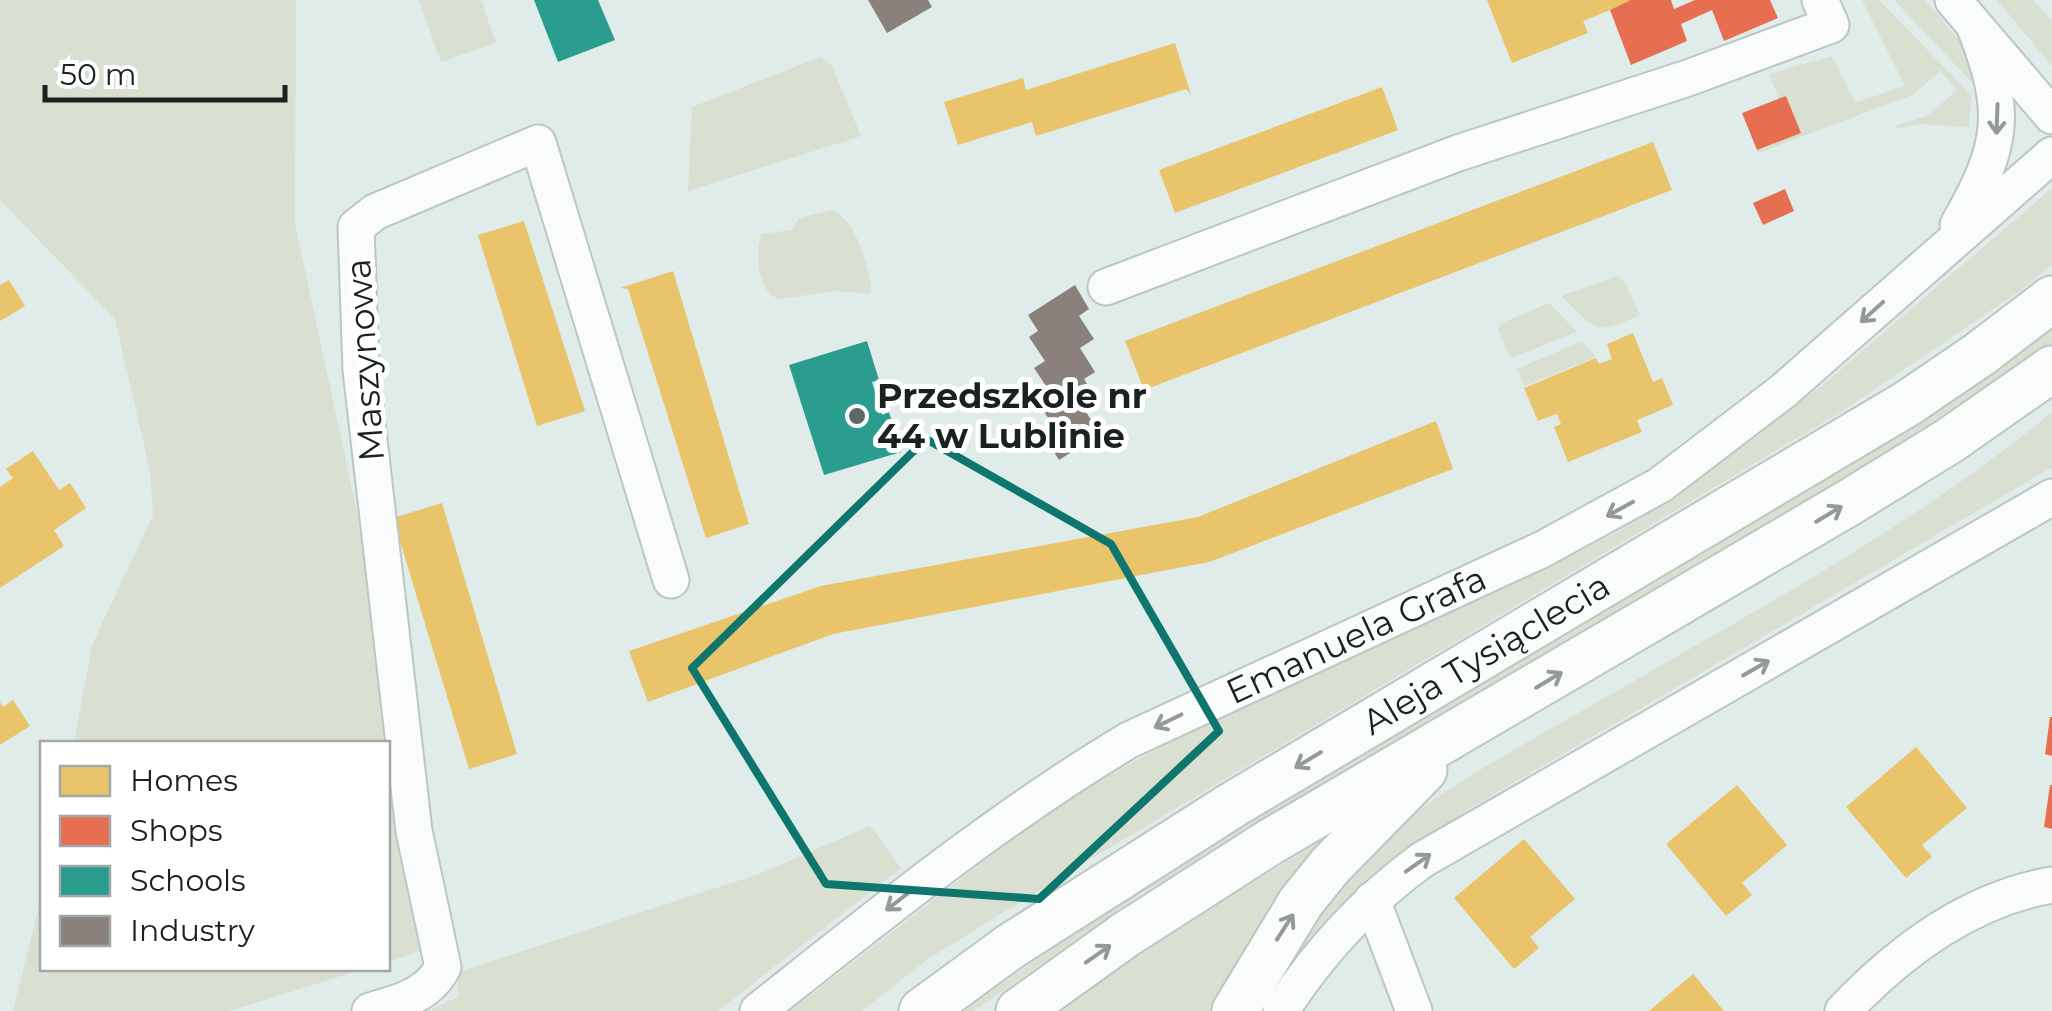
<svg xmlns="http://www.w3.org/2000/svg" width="2052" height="1011" viewBox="0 0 2052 1011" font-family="Montserrat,sans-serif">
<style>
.green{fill:#d9dfd1}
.homes{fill:#e9c46a}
.shops{fill:#e76f51}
.schools{fill:#2a9d8f}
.industry{fill:#8a817c}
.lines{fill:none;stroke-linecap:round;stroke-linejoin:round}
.minor-casing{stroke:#bcc7c4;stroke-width:39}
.major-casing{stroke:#bcc7c4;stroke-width:49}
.minor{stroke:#fafcfc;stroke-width:35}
.major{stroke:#fafcfc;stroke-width:45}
.oneway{stroke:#959a99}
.marked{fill:none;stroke:#0f766e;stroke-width:8;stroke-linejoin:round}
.poi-dot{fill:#5e6966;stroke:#fff;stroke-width:4}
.labels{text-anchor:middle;stroke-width:10;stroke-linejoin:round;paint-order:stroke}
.street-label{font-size:35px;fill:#192220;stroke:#fff}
.poi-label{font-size:35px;font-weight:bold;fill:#192220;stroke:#fff;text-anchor:start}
</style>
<rect width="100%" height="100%" fill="#dfece9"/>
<!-- green -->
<path class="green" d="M0 0H296L295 224 365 550 387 743H74L92 645 153 515 150 471 115 319 0 200Z
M419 0H481L496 43 441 62Z
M1862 0H1879L1971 95 1969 127 1920 124 1897 129 1895 126 1927 116 1957 90 1941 71 1912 95 1758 153 1757 150 1800 133 1786 96 1779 99 1769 74 1832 56 1855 103 1905 86Z
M1894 0H1925L1967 49 1978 89Z
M1997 0H2033L2052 21V66Z
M821 57 832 66 861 136 688 191 692 107Z
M2052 188V265L2023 289 1841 412 1079 866 928 959 862 1011H790L1036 821 1107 776 1184 735 1545 569 1610 536 1674 498 1824 384Z
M832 210C857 221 868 265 872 291L868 294 836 291 779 299 770 295C758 277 754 255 762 234L791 230 799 218Z
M1617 276 1625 283 1640 315C1593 336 1597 330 1561 296Z
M1549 303 1577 332 1511 358 1498 330 1502 323Z
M2052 326V344L2009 378 1913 444 1490 687 1254 831 1144 892 974 1011H963L1170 867 1657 581 1901 430Z
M1582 341 1596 357 1524 386 1517 369Z
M2052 412V467L1469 809 1401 856 1332 915 1279 975C1304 932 1339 873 1378 841 1446 785 1527 743 1603 699 1756 610 1916 525 2052 412Z
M388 746 424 950 388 962Z
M870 826 901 868 718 1011H428L458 997V972L759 874Z
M1336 832 1220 1011H1059L1156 941Z
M42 893V968L363 969 230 1011H13Z"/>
<!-- homes -->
<path class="homes" d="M1487 0H1635L1583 21 1588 33 1512 63Z
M1175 43 1191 95 1186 89 1036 136 1032 122 958 145 944 102 1023 78 1026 90Z
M1382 87 1398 130 1175 213 1159 170Z
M1653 142 1672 190 1144 390 1125 341Z
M524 221 585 411 537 426 478 235Z
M673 271 749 524 706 538 628 289 620 288Z
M9 280 25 306 0 321V285Z
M1633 333 1653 382 1662 378 1673 405 1637 420 1642 432 1568 462 1554 427 1561 424 1557 414 1538 421 1524 388 1596 358 1599 364 1612 359 1607 344Z
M1436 421 1453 469 1209 562 833 634 648 702 629 651 821 586 1198 517Z
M33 451 59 490 70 483 86 508 54 530 64 546 0 588V487L13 478 6 469Z
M442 503 517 754 469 769 393 518Z
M13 700 30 726 0 745V702L3 707Z
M1916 747 1967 808 1922 845 1932 857 1906 878 1846 807Z
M1737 785 1787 845 1742 883 1752 895 1726 916 1666 844Z
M1524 839 1575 899 1530 937 1539 948 1514 969 1454 898Z
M1693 974 1724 1011H1649Z"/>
<!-- shops -->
<path class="shops" d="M1631 0H1671L1674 9 1695 0H1770L1778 18 1724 41 1712 10 1681 24 1687 41 1631 65 1610 10Z
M1786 96 1801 133 1757 150 1742 113Z
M1785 189 1794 211 1763 225 1753 203Z
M2050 717H2052V756L2045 754Z
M2050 785H2052V829L2044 827Z"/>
<!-- schools -->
<path class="schools" d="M534 0H598L615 40 558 62Z
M867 341 879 380 872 382 882 415 889 412 901 452 824 475 789 365Z"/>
<!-- industry -->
<path class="industry" d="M868 0H928L932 7 887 33Z
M1075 285 1089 309 1079 316 1094 339 1080 348 1095 372 1084 379 1099 403 1086 412 1100 434 1059 460 1040 430 1051 423 1037 400 1050 392 1034 368 1045 361 1029 337 1038 331 1028 315Z"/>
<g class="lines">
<defs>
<g id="minor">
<path d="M1953 0 2052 116"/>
<path d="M1958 225C2004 145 2008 111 1974 25"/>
<path d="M1106 287 1458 153 1688 78 1831 25 1820 0"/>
<path d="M1372 900 1414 1011"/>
<path d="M370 1011C400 1002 428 996 443 967L414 831 361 370 356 227 375 212 538 143 671 580"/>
<path id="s1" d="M758 1011C878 916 997 819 1129 740L1543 549 1660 485 1782 392 2052 155"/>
<path d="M1281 1011C1317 954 1368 899 1422 860L2052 497"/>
<path d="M1843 1011C1900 951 1969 899 2052 885"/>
</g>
<g id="major">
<path id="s2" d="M922 1011 1011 946 1234 804 1908 403 1980 354 2052 299"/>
<path d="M1019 1011 1125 935 1270 842 1850 502 1949 441 2052 369"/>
<path d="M1235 1011 1301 902 1330 866 1424 770"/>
</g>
</defs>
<!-- minor casing -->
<use href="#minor" class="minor-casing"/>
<!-- major casing -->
<use href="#major" class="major-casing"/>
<!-- minor -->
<use href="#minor" class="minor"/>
<!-- major -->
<use href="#major" class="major"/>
</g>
<!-- one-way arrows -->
<defs><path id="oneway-shaft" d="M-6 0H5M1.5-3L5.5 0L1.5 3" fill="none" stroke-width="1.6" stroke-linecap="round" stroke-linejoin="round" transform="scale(2.5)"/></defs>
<g class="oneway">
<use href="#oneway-shaft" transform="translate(1997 119) rotate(92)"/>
<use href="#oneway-shaft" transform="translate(1872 312) rotate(138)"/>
<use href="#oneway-shaft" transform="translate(1620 509) rotate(151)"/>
<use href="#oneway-shaft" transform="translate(1829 514) rotate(-31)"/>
<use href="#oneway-shaft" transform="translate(1756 668) rotate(-30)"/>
<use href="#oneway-shaft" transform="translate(1549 680) rotate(-31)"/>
<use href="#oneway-shaft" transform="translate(1168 721) rotate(154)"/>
<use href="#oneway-shaft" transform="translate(1308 760) rotate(149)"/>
<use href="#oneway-shaft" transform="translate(1418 863) rotate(-35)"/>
<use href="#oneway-shaft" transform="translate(898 901) rotate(142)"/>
<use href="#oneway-shaft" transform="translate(1285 927) rotate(-57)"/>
<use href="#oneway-shaft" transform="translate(1098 954) rotate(-35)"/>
</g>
<!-- marked area -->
<path class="marked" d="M926 439 1111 544 1219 731 1039 899 826 884 692 668Z"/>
<!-- markers -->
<circle class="poi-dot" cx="857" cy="416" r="10"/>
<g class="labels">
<!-- street labels -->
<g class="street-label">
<text transform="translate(365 360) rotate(-94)" y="12">Maszynowa</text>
<text dy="12" stroke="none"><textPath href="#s1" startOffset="710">Emanuela Grafa</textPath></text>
<text dy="12" stroke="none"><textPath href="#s2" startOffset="668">Aleja Tysiąclecia</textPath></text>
</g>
<!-- poi labels -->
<g class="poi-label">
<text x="877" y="408">Przedszkole nr<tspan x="877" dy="40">44 w Lublinie</tspan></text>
</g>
</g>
<!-- legend -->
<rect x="40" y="741" width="350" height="230" fill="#ffffff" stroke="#a3a7a6" stroke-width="2.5"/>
<rect x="60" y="766" width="50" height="30" fill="#e9c46a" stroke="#a3a7a6" stroke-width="2.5"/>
<text x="130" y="791" font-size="30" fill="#192220">Homes</text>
<rect x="60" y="816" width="50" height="30" fill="#e76f51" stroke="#a3a7a6" stroke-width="2.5"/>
<text x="130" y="841" font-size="30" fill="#192220">Shops</text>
<rect x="60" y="866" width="50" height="30" fill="#2a9d8f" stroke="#a3a7a6" stroke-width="2.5"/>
<text x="130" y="891" font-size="30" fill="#192220">Schools</text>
<rect x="60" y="916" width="50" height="30" fill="#8a817c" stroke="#a3a7a6" stroke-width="2.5"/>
<text x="130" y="941" font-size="30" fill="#192220">Industry</text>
<!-- scale -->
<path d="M45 85v15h240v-15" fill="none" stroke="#192220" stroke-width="5"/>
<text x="60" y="85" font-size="30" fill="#192220" stroke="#ffffff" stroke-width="8" paint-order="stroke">50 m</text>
</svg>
